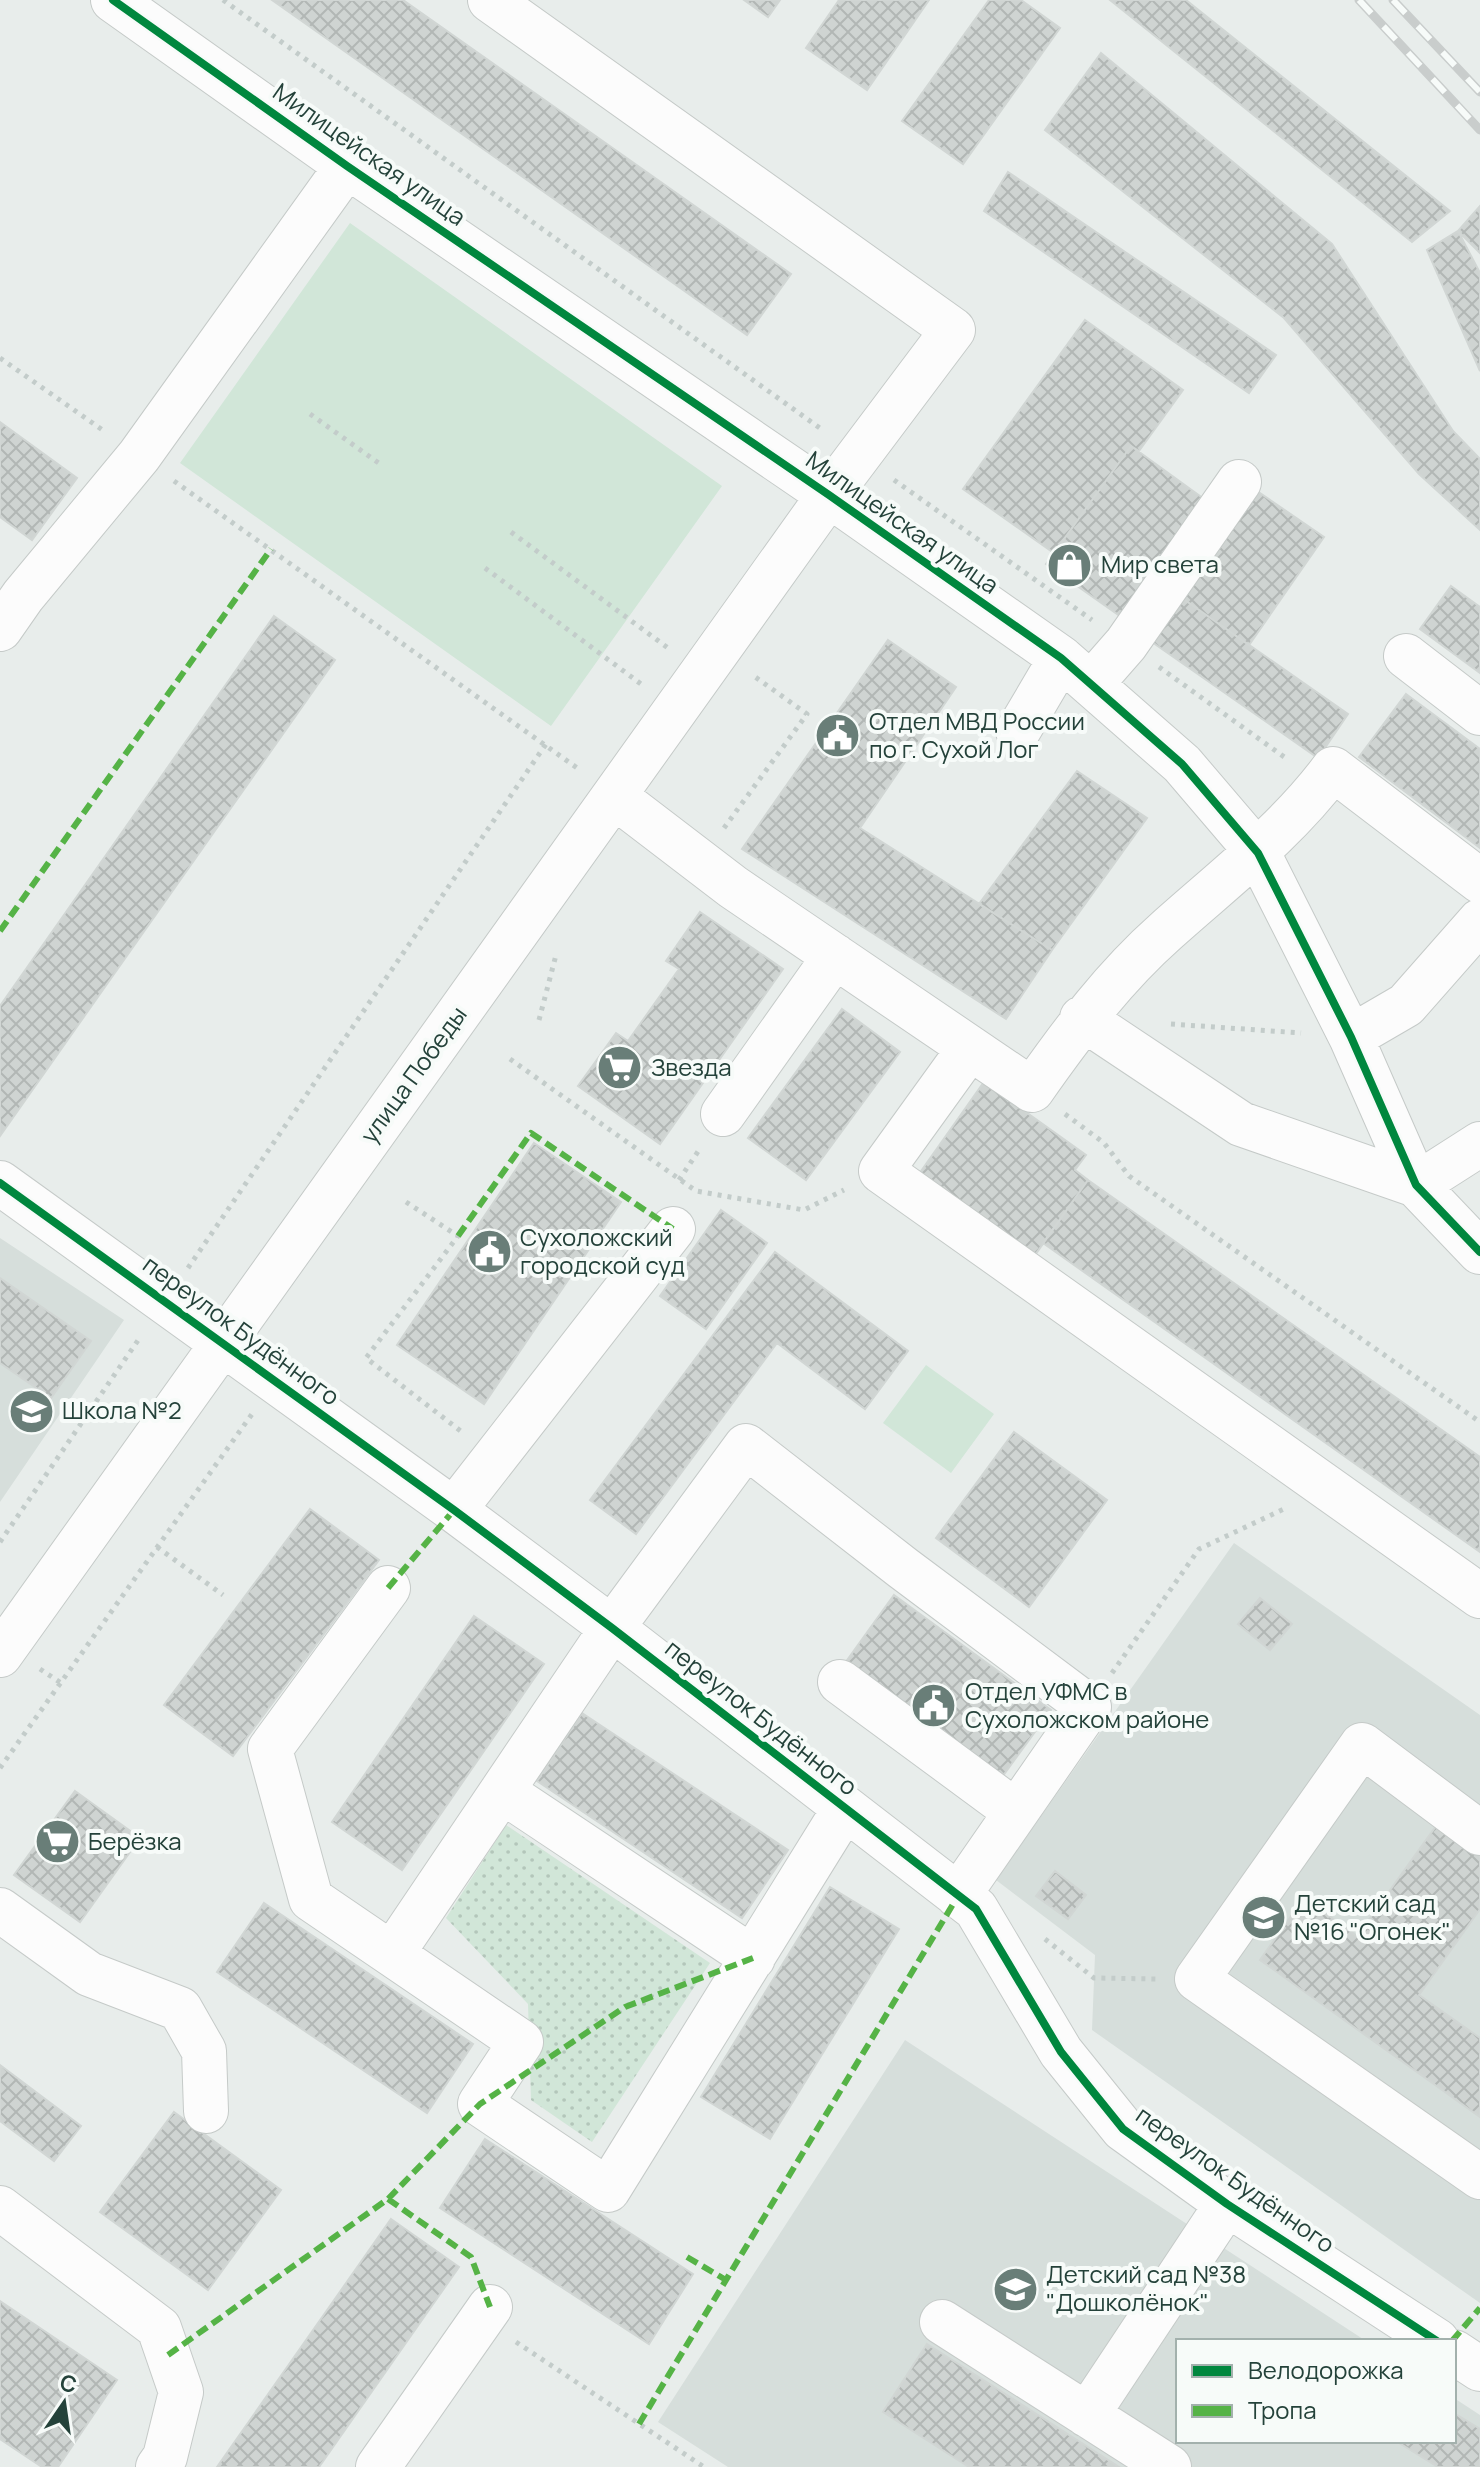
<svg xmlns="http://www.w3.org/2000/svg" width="1480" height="2467" viewBox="0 0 1480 2467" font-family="Manrope,sans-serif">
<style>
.built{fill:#d6dedb}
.grass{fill:url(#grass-dots)}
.park{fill:#d1e6d8}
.building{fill:url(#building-cross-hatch);stroke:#d1d6d4;stroke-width:2}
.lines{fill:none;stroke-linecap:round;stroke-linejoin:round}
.minor-casing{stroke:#c5cac8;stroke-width:46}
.path{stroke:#c3ccca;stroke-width:5;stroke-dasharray:4 6;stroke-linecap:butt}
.minor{stroke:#fcfcfc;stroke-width:44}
.rail-casing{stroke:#c9cdcc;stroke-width:9}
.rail{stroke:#f7fbf9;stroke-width:6;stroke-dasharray:18;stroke-linecap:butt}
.quiet{stroke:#55b346;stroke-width:6;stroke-dasharray:12 6;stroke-linecap:butt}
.cycleway-casing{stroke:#f7fbf9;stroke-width:13}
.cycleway{stroke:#00873e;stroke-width:8}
.labels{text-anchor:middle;stroke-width:8;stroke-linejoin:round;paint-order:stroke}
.street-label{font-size:24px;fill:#24423a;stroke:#f7fbf9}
.poi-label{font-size:24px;fill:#24423a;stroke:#f7fbf9;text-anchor:start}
</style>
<defs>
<pattern id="grass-dots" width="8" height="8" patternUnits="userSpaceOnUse" patternTransform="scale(2)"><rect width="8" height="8" fill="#d1e6d8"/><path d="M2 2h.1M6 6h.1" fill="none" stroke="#b3c6ba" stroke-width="1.8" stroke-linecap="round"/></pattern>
<pattern id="building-cross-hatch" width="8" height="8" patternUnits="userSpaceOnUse" patternTransform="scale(2)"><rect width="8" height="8" fill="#cfd4d2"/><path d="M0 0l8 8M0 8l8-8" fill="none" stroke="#b2b7b5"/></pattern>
</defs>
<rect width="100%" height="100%" fill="#e8edeb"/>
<!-- built -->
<path class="built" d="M0 1238 124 1320 0 1502Z
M1234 1543 1480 1715V2303L1092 2030 1095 1955 996 1880Z
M905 2040 1366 2341H1178V2441H1454V2398L1480 2415V2467H728L658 2422Z"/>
<!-- grass -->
<path class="grass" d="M506 1825 710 1963 592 2142 531 2100 528 2004 446 1918Z"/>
<!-- park -->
<path class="park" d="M350 223 722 486 551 726 180 463Z
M926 1365 994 1414 951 1473 883 1423Z"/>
<!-- building -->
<path class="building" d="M272 0H403L791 274 747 335Z
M744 0H780L768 17Z
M839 0H929L867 90 806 48Z
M989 0H1021L1060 28 963 164 902 121Z
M1110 0H1186L1450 211 1412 242Z
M1101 53 1332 244 1453 431 1480 459V530L1419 474 1284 318 1045 130Z
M1008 172 1276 355 1249 393 984 211Z
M1480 206V253L1458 231Z
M1458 231 1480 273V371L1427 250Z
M1085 320 1183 390 1139 451 1131 446 1054 553 963 489Z
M0 422 77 478 32 540 0 517Z
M1131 446 1204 499 1120 616 1046 564Z
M1257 491 1324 537 1249 645 1182 598Z
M1451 586 1480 607V673L1420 629Z
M1182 598 1348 714 1318 758 1152 642Z
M274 616 335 660 0 1136V1006Z
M888 640 956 687 860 828 1052 950 1006 1019 742 849Z
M1406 694 1480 749V848L1359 757Z
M1077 771 1147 818 1052 950 979 904Z
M700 912 783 969 660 1144 578 1086 616 1033 628 1041 679 969 666 961Z
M842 1009 900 1052 806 1180 748 1138Z
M984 1082 1086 1155 1075 1170 1088 1180 1035 1255 919 1174Z
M534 1143 621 1202 484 1404 397 1345Z
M1088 1180 1480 1457V1552L1043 1243Z
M721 1210 767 1243 706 1329 660 1296Z
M775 1252 908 1351 865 1409 777 1343 636 1534 590 1500Z
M0 1278 91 1341 51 1398 0 1363Z
M1014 1432 1107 1500 1029 1607 936 1538Z
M310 1509 379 1560 233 1756 164 1705Z
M894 1595 1051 1710 1002 1777 845 1663Z
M1260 1598 1292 1624 1270 1650 1238 1624Z
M474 1616 544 1664 402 1870 332 1822Z
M582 1713 788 1850 742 1918 537 1781Z
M75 1791 140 1838 80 1922 14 1875Z
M1439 1822 1480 1852V1909L1419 1995 1480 2038V2117L1260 1960 1304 1898 1357 1936Z
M1055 1871 1086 1895 1068 1919 1036 1896Z
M830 1887 899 1929 770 2139 701 2097Z
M264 1903 473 2044 427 2113 217 1972Z
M0 2065 81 2126 54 2161 0 2121Z
M174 2112 281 2190 208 2290 100 2212Z
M485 2139 693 2274 649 2344 440 2208Z
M391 2219 459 2267 319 2467H217Z
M0 2301 117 2380 58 2467H42L0 2439Z
M927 2344 1119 2467H969L883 2412Z
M1454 2413 1480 2429V2467H1438L1396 2441H1454Z"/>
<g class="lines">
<defs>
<path id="minor" d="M113 0 347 166 829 495 1061 658 1182 764 1258 853 1351 1037 1416 1185 1480 1252
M0 629 23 596 139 456 347 166
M1406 656 1480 713
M1091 684 1126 644 1239 482
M1018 731 1061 658
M614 796 733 887 1032 1090C1072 1033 1114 977 1166 931 1224 879 1286 832 1333 769L1480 881
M1082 1018 1241 1124 1416 1185 1480 1144
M1351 1037 1406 1005 1480 921
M969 1049 881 1171 1480 1596
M723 1114 835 956
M0 1183 454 1510 612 1628 976 1909 1061 2052 1123 2129 1227 2204 1437 2341
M454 1510 673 1229
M388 1588 270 1749 311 1899 521 2042 480 2104 608 2190 845 1808
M0 1655 829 495 953 330 490 0
M840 1682 1015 1811
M502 1791 753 1958
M1480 1833 1362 1745 1197 1979 1480 2177
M0 1910 89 1974 180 2009 204 2051 206 2111
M392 1954 612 1628 746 1446 903 1568 1089 1707 958 1896
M0 2208 159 2328 181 2392 165 2457 158 2467
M942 2322 1169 2467
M1454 2352 1480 2369
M1087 2415 1227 2204
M378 2467 490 2307"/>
</defs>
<!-- minor casing -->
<use href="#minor" class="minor-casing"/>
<!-- path -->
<path class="path" d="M223 0 824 431
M0 358 104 431
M310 414 380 464
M894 480 1092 620
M174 481 580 770
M511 532 668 648
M485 568 641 684
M1159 667 1287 759
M724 828 807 714 751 674
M539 1020 556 955
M1171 1024 1301 1033
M510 1059 696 1191 804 1210 844 1190
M1065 1114 1104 1143 1129 1176 1480 1422
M679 1180 701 1147
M406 1202 458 1236 366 1358 462 1432
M188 1268 546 744
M0 1542 141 1336
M157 1547 223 1595
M40 1669 61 1683
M1112 1673 1199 1549 1284 1509
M0 1768 252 1414
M1045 1939 1094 1978 1158 1979
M516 2342 704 2467"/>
<!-- minor -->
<use href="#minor" class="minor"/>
<defs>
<path id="rail" d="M1359 0 1480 130
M1393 0 1480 92"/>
</defs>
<!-- rail casing -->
<use href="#rail" class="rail-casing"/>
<!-- rail -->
<use href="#rail" class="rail"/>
<!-- quiet -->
<path class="quiet" d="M0 931 271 549
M458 1236 531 1133 673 1229
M388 1588 454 1510
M388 2199 471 2257 490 2307
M687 2257 726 2280
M1452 2341 1480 2308
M168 2355 388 2199 480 2104 625 2007 753 1958
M639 2424 958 1896"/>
<defs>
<path id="cycleway" d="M113 0 347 166 829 495 1061 658 1182 764 1258 853 1351 1037 1416 1185 1480 1252
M0 1183 454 1510 612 1628 976 1909 1061 2052 1123 2129 1227 2204 1437 2341"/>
</defs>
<!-- cycleway casing -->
<use href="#cycleway" class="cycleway-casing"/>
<!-- cycleway -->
<use href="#cycleway" class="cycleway"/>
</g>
<!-- icons -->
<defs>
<symbol id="shop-disc" viewBox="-11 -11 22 22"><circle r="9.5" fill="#697e78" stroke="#f7fbf9"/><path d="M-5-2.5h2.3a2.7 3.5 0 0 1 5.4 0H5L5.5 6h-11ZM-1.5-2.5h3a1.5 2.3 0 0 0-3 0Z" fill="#fff"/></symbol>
<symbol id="civic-disc" viewBox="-11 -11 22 22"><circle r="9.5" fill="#697e78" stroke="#f7fbf9"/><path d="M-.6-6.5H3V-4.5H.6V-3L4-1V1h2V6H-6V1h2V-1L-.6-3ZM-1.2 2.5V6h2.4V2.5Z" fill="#fff"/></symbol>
<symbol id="supermarket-disc" viewBox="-11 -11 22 22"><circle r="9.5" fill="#697e78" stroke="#f7fbf9"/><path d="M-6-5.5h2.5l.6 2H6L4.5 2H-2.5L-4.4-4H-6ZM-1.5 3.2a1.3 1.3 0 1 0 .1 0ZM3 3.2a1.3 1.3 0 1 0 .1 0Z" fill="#fff"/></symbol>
<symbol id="school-disc" viewBox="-11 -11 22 22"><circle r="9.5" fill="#697e78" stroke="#f7fbf9"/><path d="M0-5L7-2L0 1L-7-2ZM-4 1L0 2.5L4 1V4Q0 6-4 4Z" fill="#fff"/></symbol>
</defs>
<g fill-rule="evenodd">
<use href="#shop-disc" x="1044" y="540" width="51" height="51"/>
<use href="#civic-disc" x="812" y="710" width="51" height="51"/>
<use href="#supermarket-disc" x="594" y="1042" width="51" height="51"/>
<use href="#civic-disc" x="464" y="1226" width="51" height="51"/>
<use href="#school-disc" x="6" y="1386" width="51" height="51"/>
<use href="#civic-disc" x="908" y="1680" width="51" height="51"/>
<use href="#supermarket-disc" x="32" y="1816" width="51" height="51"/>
<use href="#school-disc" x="1238" y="1892" width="51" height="51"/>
<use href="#school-disc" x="990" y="2264" width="51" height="51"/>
</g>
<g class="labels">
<!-- street labels -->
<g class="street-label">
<text transform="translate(369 155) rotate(35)" y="8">Милицейская улица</text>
<text transform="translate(902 523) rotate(35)" y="8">Милицейская улица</text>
<text transform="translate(414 1075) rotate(-54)" y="8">улица Победы</text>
<text transform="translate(241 1331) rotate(36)" y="8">переулок Будённого</text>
<text transform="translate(761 1718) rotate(38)" y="8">переулок Будённого</text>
<text transform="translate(1235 2180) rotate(35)" y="8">переулок Будённого</text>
</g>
<!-- poi labels -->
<g class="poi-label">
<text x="1101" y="573">Мир света</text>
<text x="869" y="730">Отдел МВД России<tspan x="869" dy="28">по г. Сухой Лог</tspan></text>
<text x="651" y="1076">Звезда</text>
<text x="520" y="1246">Сухоложский<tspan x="520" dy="28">городской суд</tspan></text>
<text x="62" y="1419">Школа №2</text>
<text x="965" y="1700">Отдел УФМС в<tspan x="965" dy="28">Сухоложском районе</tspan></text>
<text x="88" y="1850">Берёзка</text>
<text x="1294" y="1912">Детский сад<tspan x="1294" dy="28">№16 "Огонек"</tspan></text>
<text x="1046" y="2283">Детский сад №38<tspan x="1046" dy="28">"Дошколёнок"</tspan></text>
</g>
</g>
<!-- legend -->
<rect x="1176" y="2339" width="280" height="104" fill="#f7fbf9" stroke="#a3b1ad" stroke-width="2"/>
<rect x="1192" y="2365" width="40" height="12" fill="#00873e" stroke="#a3b1ad" stroke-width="2"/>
<text x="1248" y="2379" font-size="24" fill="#24423a">Велодорожка</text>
<rect x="1192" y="2405" width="40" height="12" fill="#55b346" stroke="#a3b1ad" stroke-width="2"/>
<text x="1248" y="2419" font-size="24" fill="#24423a">Тропа</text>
<!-- north arrow -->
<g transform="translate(64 2403) rotate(13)" stroke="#f7fbf9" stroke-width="6" paint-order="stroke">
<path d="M0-6L14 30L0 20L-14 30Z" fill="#24423a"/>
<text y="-12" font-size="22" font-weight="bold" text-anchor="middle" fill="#24423a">С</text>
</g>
</svg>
